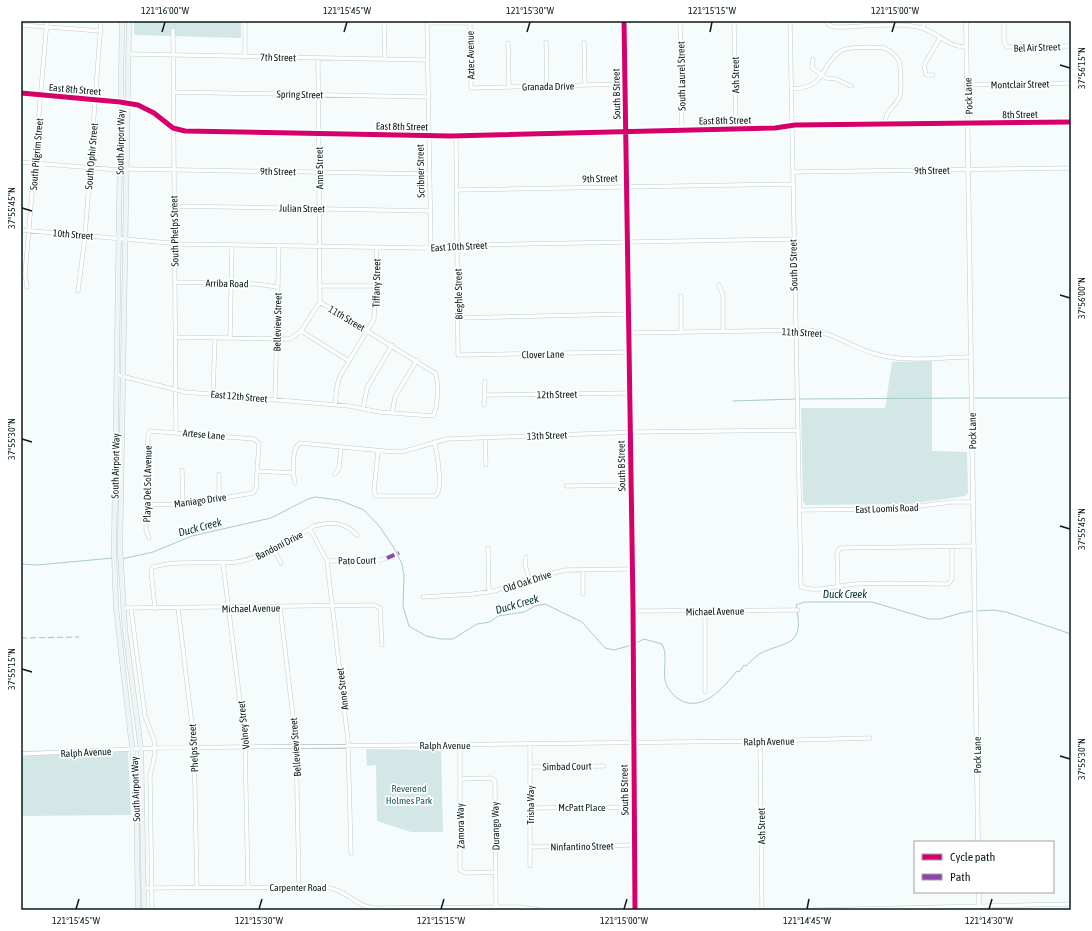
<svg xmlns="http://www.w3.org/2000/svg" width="1092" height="931" viewBox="0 0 1092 931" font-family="'Asap Condensed',sans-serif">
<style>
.green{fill:#d2e7e6}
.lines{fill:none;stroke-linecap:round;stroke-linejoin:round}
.stream{stroke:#a8cbc9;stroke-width:1}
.minor-casing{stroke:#c2cdcd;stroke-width:4.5}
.tertiary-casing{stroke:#c2cdcd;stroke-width:5}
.secondary-casing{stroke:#c2cdcd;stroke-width:5.5}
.minor{stroke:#fefefe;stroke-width:3.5}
.tertiary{stroke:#fefefe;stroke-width:4}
.secondary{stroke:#eff4f4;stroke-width:4.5}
.rail{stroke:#b6b9b9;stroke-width:1;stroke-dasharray:6 3;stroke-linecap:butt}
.quiet{stroke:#8e44ad;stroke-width:4;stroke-dasharray:8 4;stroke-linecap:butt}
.cycleway-casing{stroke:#fff;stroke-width:8}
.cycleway{stroke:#d6006c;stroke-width:5}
.ticks{fill:none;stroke:#091b1a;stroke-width:1.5}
.labels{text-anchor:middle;stroke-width:3.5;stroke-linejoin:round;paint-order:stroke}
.street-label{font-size:10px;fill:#091b1a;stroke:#fff}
.park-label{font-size:10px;fill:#165958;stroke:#fff}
.water-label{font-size:11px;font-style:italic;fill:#003131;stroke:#fff}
.neatline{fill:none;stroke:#091b1a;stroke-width:1.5}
.ticks-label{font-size:10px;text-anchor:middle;fill:#091b1a}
</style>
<rect width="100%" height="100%" fill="#f6fbfb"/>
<!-- green -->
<path class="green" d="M134 21H241V38L134 35Z
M932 361V451L967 452 968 493 965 496 909 504 806 505 803 502 801 408H885L892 362Z
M128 749 131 815 21 816V751Z
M366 749 441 750 443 832H411L377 821 376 765 367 766Z"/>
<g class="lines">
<!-- stream -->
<path class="stream" d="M975 398H1071
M799 399 969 398
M733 401 796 399
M122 559 153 552 192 536 271 518 308 499 315 497 339 500 364 510 380 527 394 548 402 564 404 576 403 606 409 626 426 636 441 639H453L477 624 490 622 498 616 524 612 535 606 545 604 582 622 605 648 614 650 632 645
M21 564 37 565 113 558
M797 608 796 605 804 602H872L929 619H940L961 613 973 611
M976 611 993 610 1006 612 1071 634
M634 644 644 639 662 644C668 655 663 668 665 680 666 686 672 694 677 698 701 715 723 688 737 671L739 672 744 665 746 666C751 662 756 655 763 652 785 642 804 646 797 611"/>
<defs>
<path id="minor" d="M245 21V57
M384 21 385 59
M624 21H630
M680 21 682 130
M734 21 736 129
M790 21 801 587C819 593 838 585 856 584 886 582 917 584 948 584L952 579V547
M827 21 829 25 835 27C858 27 901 22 922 28 938 33 948 47 966 47
M1004 21V42L1007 47 1071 46
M427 22 431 248
M427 23H470L471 88 624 84
M21 25 101 31
M923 28 925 21
M173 30 176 432
M546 42 547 86
M584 42 585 85
M508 43 509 87
M128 54 427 60
M318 58 320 302
M813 59 812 68 826 78 836 79 851 86
M933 75H926L924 65 940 38
M968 85 1071 83
M791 89C826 88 818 70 839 52 845 46 877 47 885 48 890 51 897 56 899 61 901 67 902 93 899 98 893 110 886 108 885 124
M173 92 428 97
M21 93 120 102
M456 136 458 355 629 352
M21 162 119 170
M127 169 429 174
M793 172 1071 168
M456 190 792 184
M174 206 430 211
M21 230 181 244 423 248 463 245 793 239
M175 282 256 284 278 287
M719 285 723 295V331
M320 286H376
M27 287 25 274 47 21
M78 291 85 236 101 21
M681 296V332
M458 318 628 314
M301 331 349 361
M628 333 809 330C836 333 852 348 876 354 905 363 941 357 971 357
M176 337 290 339 301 331 320 302
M230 338 232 245
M117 375 185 392 349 406 379 412 433 416C438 408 439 381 435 373L320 302
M213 394 215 338
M485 395 629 393
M275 399 279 245
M335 405 337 386 340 376 374 319 377 247
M484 405 485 381
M363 409 367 388 392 345
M392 413 395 397 417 360
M485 437 486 465
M378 451 374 491 376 496H435C444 491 437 452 434 442
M182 470 183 504
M258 471 293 473
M219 474V498
M335 474 339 468 341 447
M295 483C293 474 291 448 300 443L395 452 405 451 447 439 636 432 798 430
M566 486 630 485
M146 505 188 504 253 493 256 488 259 443 254 439 150 431 148 436 146 530 149 538
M800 510 898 509 951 502H973
M310 529 327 561 348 741 351 853
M273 548 281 563
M488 548 489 592
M526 557 525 564 529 579
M327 561 381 560 387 558
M223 563 245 743 248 888
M838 587 837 553 840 548 974 546
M583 594V570
M423 597 473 594 494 591 529 579 565 570 632 569
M280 607 296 742 299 887
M124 608 374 605 380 608 382 645
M178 608 194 741 197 888
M131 609 145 716 154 740 155 754 150 776 152 910
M155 609 151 570 153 567C180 559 208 565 236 562 256 560 296 538 314 526 331 521 345 522 357 535
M632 611 798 610
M705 611V692
M760 741 762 910
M530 744V866
M460 745V870L466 873 495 872
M21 754 155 748 760 741 870 738
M530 767 604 766
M460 779 491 778 495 781 496 907
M530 808 633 807
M530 847 634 845
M144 888 323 887C345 888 352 904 372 908L518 907 542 910
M814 910 1071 904"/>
<path id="tertiary" d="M624 21 633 605 635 910
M966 21 978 842
M120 102C131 103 141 105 151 110 163 117 170 129 185 131L451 136 775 128 795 125 1071 122
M979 910V892"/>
<path id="secondary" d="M122 21 114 550 116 608 136 781 138 910
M129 21 120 550 125 630 141 749 144 910"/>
</defs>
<!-- minor casing -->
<use href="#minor" class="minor-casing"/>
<!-- tertiary casing -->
<use href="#tertiary" class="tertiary-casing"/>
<!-- secondary casing -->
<use href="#secondary" class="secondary-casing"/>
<!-- minor -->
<use href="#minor" class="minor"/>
<!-- tertiary -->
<use href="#tertiary" class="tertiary"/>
<!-- secondary -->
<use href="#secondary" class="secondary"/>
<!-- rail -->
<path class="rail" d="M21 638 79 637"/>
<!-- quiet -->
<path class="quiet" d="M387 558 399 553"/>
<defs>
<path id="cycleway" d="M624 21 633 605 635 910
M21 93 120 102 138 105 154 113 173 128 185 131 451 136 775 128 795 125 1071 122"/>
</defs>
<!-- cycleway casing -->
<use href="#cycleway" class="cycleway-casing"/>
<!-- cycleway -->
<use href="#cycleway" class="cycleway"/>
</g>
<!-- ticks -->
<path class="ticks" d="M162 32 165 22M344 32 347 22M527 32 530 22M710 32 712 22M892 32 895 22M1060 65 1070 68M22 208 32 211M1060 295 1070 298M22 439 32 442M1060 526 1070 529M22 669 32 672M1060 756 1070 759M76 909 79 899M259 909 262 899M441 909 444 899M624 909 627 899M807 909 809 899M989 909 992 899"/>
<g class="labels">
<!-- street labels -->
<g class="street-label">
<text transform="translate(1037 47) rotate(-2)" y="4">Bel Air Street</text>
<text transform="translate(470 55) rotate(-91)" y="4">Aztec Avenue</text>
<text transform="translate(278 57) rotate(1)" y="4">7th Street</text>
<text transform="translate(735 75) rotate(-91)" y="4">Ash Street</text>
<text transform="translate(681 76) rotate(-91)" y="4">South Laurel Street</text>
<text transform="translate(1020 84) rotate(-1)" y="4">Montclair Street</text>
<text transform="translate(548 86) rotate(-1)" y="4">Granada Drive</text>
<text transform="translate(75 89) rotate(5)" y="4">East 8th Street</text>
<text transform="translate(300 94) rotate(1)" y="4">Spring Street</text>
<text transform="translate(616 94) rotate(-91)" y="4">South B Street</text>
<text transform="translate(968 96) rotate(-92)" y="4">Pock Lane</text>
<text transform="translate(1020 114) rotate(-1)" y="4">8th Street</text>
<text transform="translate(725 120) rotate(-1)" y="4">East 8th Street</text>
<text transform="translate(402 126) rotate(1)" y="4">East 8th Street</text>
<text transform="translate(120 142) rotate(-89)" y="4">South Airport Way</text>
<text transform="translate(36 154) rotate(-85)" y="4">South Pilgrim Street</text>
<text transform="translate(91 156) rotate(-85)" y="4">South Ophir Street</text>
<text transform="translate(319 168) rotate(-91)" y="4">Anne Street</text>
<text transform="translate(932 170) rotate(-1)" y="4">9th Street</text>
<text transform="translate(278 171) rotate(1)" y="4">9th Street</text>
<text transform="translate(420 171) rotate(-91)" y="4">Scribner Street</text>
<text transform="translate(600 178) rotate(-2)" y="4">9th Street</text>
<text transform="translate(302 208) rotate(1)" y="4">Julian Street</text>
<text transform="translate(174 231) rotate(-91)" y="4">South Phelps Street</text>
<text transform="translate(73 234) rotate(5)" y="4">10th Street</text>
<text transform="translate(459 246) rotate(-3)" y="4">East 10th Street</text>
<text transform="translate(793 265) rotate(-91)" y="4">South D Street</text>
<text transform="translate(227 283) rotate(1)" y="4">Arriba Road</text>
<text transform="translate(376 283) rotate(-89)" y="4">Tiffany Street</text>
<text transform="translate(458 294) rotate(-91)" y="4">Bieghle Street</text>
<text transform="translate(347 318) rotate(31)" y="4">11th Street</text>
<text transform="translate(277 322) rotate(-89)" y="4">Belleview Street</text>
<text transform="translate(802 332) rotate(3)" y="4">11th Street</text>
<text transform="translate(543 354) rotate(-1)" y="4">Clover Lane</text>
<text transform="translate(557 394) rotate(-1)" y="4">12th Street</text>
<text transform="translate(239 396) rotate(5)" y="4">East 12th Street</text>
<text transform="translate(972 431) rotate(-91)" y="4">Pock Lane</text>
<text transform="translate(204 434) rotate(5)" y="4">Artese Lane</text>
<text transform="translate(547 435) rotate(-2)" y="4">13th Street</text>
<text transform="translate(115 466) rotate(-89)" y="4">South Airport Way</text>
<text transform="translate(621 466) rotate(-91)" y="4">South B Street</text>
<text transform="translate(147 484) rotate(-89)" y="4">Playa Del Sol Avenue</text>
<text transform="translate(200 500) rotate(-8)" y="4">Maniago Drive</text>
<text transform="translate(887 508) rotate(-2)" y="4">East Loomis Road</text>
<text transform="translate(279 545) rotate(-27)" y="4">Bandoni Drive</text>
<text transform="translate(357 560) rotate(-1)" y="4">Pato Court</text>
<text transform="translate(527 581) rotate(-18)" y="4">Old Oak Drive</text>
<text transform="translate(251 608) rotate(-1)" y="4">Michael Avenue</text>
<text transform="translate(715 611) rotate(-1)" y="4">Michael Avenue</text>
<text transform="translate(342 689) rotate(-97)" y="4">Anne Street</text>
<text transform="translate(243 725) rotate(-96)" y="4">Volney Street</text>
<text transform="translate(769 741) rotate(-1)" y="4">Ralph Avenue</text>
<text x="445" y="749">Ralph Avenue</text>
<text transform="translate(295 747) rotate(-94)" y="4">Belleview Street</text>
<text transform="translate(193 748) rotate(-93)" y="4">Phelps Street</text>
<text transform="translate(86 752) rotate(-3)" y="4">Ralph Avenue</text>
<text transform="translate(977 755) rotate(-91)" y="4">Pock Lane</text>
<text transform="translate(567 766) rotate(-1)" y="4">Simbad Court</text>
<text transform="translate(135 789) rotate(-92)" y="4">South Airport Way</text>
<text transform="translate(624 790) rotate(-91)" y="4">South B Street</text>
<text transform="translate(530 805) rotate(-90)" y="4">Trisha Way</text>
<text x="582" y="811">McPatt Place</text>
<text transform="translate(460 826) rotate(-91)" y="4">Zamora Way</text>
<text transform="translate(495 826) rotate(-91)" y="4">Durango Way</text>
<text transform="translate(761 826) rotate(-91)" y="4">Ash Street</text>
<text transform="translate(582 846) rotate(-1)" y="4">Ninfantino Street</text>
<text x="298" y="891">Carpenter Road</text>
</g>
<!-- park labels -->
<g class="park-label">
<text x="409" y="792">Reverend<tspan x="409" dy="12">Holmes Park</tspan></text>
</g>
<!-- water labels -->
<g class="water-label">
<text transform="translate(200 527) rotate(-15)" y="4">Duck Creek</text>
<text x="845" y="598">Duck Creek</text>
<text transform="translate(517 604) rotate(-16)" y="4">Duck Creek</text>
</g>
</g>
<!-- border -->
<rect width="1092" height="931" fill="none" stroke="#ffffff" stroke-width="44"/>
<!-- legend -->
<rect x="914" y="841" width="140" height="52" fill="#ffffff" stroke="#9da4a3"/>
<rect x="922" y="854" width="20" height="6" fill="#d6006c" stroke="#9da4a3"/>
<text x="950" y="861" font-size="12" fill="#091b1a">Cycle path</text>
<rect x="922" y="874" width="20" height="6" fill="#8e44ad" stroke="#9da4a3"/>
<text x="950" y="881" font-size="12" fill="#091b1a">Path</text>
<rect x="22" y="22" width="1048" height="887" class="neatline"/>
<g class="ticks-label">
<text x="165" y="14">121°16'00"W</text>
<text x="347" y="14">121°15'45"W</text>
<text x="530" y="14">121°15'30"W</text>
<text x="712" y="14">121°15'15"W</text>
<text x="895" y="14">121°15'00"W</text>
<text transform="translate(1081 68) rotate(-90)" y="4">37°56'15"N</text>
<text transform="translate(11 208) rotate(-90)" y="4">37°55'45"N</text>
<text transform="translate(1081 298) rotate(-90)" y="4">37°56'00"N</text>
<text transform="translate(11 439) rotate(-90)" y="4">37°55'30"N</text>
<text transform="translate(1081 529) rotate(-90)" y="4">37°55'45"N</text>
<text transform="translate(11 669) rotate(-90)" y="4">37°55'15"N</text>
<text transform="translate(1081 759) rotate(-90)" y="4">37°55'30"N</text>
<text x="76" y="924">121°15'45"W</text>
<text x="259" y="924">121°15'30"W</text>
<text x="441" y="924">121°15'15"W</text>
<text x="624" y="924">121°15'00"W</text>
<text x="807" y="924">121°14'45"W</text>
<text x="989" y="924">121°14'30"W</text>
</g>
</svg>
